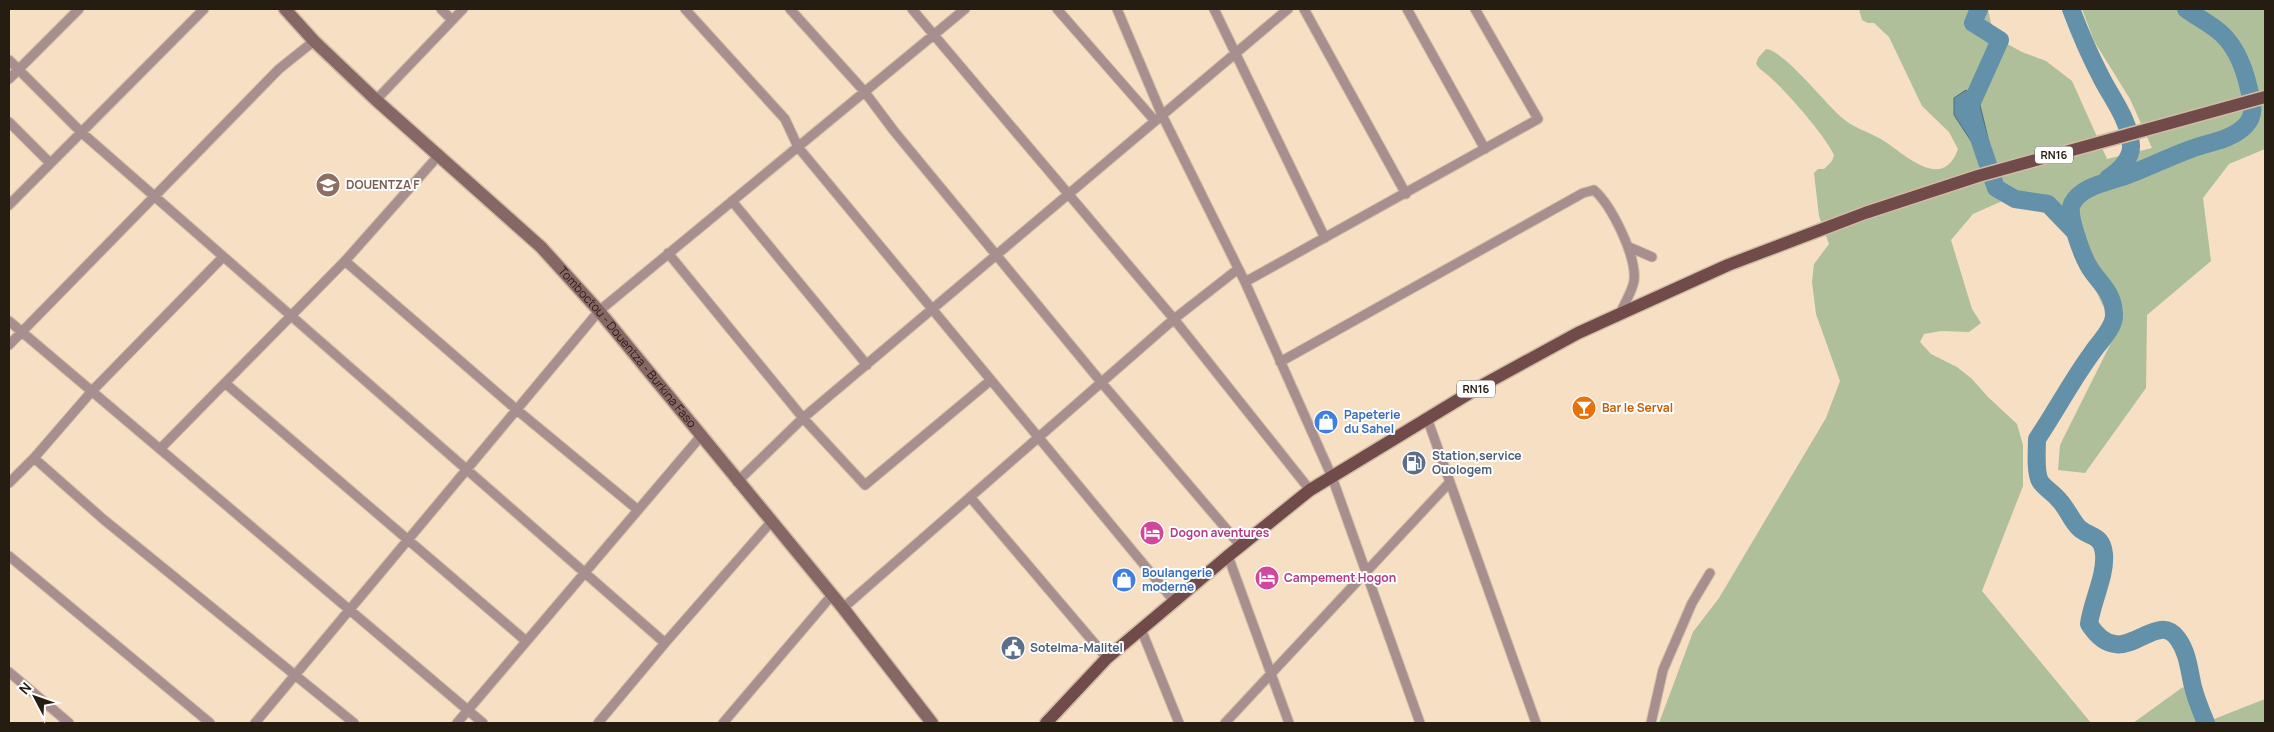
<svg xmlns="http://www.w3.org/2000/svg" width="2274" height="732" viewBox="0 0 2274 732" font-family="Manrope,sans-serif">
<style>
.green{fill:#aebf99}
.water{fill:#6391a9;stroke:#506e7c}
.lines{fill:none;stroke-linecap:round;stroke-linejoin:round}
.river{stroke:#6391a9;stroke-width:18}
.minor-casing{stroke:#d0bca3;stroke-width:11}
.secondary-casing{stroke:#d0bca3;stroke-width:15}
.primary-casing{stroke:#d0bca3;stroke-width:15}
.minor{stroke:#a68f8e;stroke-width:9}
.secondary{stroke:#876766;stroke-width:12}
.primary{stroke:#714a4a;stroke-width:12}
.labels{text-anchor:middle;stroke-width:4;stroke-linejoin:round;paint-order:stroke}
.shield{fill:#fff;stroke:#666059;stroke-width:1}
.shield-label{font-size:11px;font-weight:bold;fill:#251c12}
.education-label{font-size:12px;font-weight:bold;fill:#785e54;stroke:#fff;text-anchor:start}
.street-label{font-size:12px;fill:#251c12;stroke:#fff}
.food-label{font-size:12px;font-weight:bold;fill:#c56008;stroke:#fff;text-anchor:start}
.shop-label{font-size:12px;font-weight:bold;fill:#366cbe;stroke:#fff;text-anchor:start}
.service-label{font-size:12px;font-weight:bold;fill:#4e5e75;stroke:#fff;text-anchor:start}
.hotel-label{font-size:12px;font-weight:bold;fill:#b23c85;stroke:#fff;text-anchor:start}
</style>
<rect width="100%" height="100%" fill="#f6dfc3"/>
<!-- green -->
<path class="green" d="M1859 9H1988L1991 23 2000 40 2022 52 2046 61 2072 81 2107 159 2152 148 2130 99 2094 41 2082 9H2265V149L2229 164 2203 198 2211 261 2147 315 2146 388 2085 473 2058 470 2060 445 2117 331 2102 304 2058 205 2009 198 1973 214 1951 240 1972 309 1981 323 1969 332 1941 331 1924 334 1920 342 1931 354 1957 367 1972 379 1988 397 2017 424 2023 445V486L1982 591 2091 723H1659L1693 632 1719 598 1826 418 1840 381 1816 314 1812 282 1814 264 1829 244 1819 216 1814 173 1818 169H1824L1832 161 1834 155C1825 135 1778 81 1760 69L1756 64 1758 58 1766 49C1783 50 1825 103 1841 117 1852 127 1868 132 1881 139 1903 152 1942 194 1958 149L1949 132 1922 106 1889 37 1874 23H1868L1862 20Z
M2183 687 2199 723H2133Z
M2265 699V723H2204Z"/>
<!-- water -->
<path class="water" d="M1966 90 1979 101 1989 142 1975 147 1954 115V98Z"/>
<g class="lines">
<!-- river -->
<path class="river" d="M1979 9 1973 23 2000 40 1969 109 1996 188 2015 199 2048 204 2075 232
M2071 9C2080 33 2090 56 2102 79 2113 100 2129 120 2131 145 2132 159 2119 171 2108 178
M2186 9C2198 18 2213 25 2223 35 2237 49 2245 71 2249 89 2252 102 2256 114 2246 125 2232 140 2210 142 2191 149 2169 157 2147 168 2125 176 2108 182 2081 186 2072 204 2067 215 2082 254 2088 265 2098 283 2113 290 2114 314 2115 328 2099 342 2092 353 2072 380 2056 411 2037 439 2037 449 2035 472 2040 481 2044 488 2054 493 2059 500 2067 508 2071 520 2079 528 2090 538 2102 534 2104 554 2106 576 2092 601 2089 624 2123 677 2154 606 2178 639 2188 653 2189 670 2193 687 2196 699 2201 711 2206 723"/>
<defs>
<path id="minor" d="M441 9 451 19
M685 9 785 119 798 147 1174 601
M790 9 864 91 894 131 1101 382 1240 545
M912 9 1174 319 1310 490
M1057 9 1155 121
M1117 9 1162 115 1245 282 1332 477 1420 723
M1214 9 1325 238
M1304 9 1406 194
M1407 9 1485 149
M9 60 81 132 665 643
M9 79 79 9
M376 100 463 9
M9 122 50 163
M732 201 867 365
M9 205 204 9
M1629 247 1652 257
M668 253 803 418 865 485 991 380
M345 261 517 410 638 510
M1245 282 1538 119 1475 9
M9 321 483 723
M9 345 279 69 314 41
M1280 362 1583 193 1594 190C1612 206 1637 257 1634 281 1632 292 1624 304 1620 314
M225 383 526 641
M1427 418 1536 723
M160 449 345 261 439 155
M34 458 103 519 354 723
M737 482 803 418 1288 9
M9 483 34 458 92 391 223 257
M970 497 1107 658
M9 556 210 723
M1228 556 1289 723
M843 608 1174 319 1238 269
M1141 629 1179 723
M9 672 69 723
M255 723 599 311 965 9
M457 723 701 436
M598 723 665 643 771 522
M723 723 832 595
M1225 723 1450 482
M1651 723 1663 670 1692 603 1710 573"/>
<g id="secondary">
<path id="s1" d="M285 9 314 41 376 100 541 247 599 311 843 608 932 723"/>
</g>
<path id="primary" d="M1046 723 1107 658 1228 556 1310 490 1481 386 1578 333 1728 265 1865 213 1978 176 2265 97"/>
</defs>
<!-- minor casing -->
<use href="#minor" class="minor-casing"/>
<!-- secondary casing -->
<use href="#secondary" class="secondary-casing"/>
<!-- primary casing -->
<use href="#primary" class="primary-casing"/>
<!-- minor -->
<use href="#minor" class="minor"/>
<!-- secondary -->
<use href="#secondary" class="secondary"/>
<!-- primary -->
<use href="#primary" class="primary"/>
</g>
<!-- icons -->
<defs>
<symbol id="school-disc" viewBox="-11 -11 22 22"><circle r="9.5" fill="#8d6e63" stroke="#fff"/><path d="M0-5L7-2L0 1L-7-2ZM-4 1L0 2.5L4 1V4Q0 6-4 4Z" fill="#fff"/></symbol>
<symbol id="bar-disc" viewBox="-11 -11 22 22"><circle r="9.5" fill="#e8710a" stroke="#fff"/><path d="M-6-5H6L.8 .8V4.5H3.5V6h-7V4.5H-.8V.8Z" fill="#fff"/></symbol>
<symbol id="shop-disc" viewBox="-11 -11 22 22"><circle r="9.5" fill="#3f7fe0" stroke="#fff"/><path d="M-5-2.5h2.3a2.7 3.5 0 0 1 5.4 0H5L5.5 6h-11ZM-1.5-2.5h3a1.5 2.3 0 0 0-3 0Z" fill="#fff"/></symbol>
<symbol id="fuel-disc" viewBox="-11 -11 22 22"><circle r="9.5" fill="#5c6f8a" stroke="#fff"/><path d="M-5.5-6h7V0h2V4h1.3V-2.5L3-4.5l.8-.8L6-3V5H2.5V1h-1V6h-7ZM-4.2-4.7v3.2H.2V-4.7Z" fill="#fff"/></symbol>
<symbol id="hotel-disc" viewBox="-11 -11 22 22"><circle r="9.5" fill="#d1479c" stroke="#fff"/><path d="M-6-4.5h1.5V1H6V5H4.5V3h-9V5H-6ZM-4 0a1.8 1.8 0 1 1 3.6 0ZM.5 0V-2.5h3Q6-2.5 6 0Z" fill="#fff"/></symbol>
<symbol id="civic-disc" viewBox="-11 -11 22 22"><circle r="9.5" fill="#5c6f8a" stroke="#fff"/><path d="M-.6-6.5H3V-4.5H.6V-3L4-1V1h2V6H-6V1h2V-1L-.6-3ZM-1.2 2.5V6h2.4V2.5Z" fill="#fff"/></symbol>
</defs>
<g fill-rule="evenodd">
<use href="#school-disc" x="314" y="171" width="28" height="28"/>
<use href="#bar-disc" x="1570" y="394" width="28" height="28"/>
<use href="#shop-disc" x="1312" y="408" width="28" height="28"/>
<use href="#fuel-disc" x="1400" y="449" width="28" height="28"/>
<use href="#hotel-disc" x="1138" y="519" width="28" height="28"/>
<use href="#hotel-disc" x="1253" y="564" width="28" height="28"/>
<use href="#shop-disc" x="1110" y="566" width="28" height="28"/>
<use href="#civic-disc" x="999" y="634" width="28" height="28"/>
</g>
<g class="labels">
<!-- shield labels -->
<g class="shield">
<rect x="2035" y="146.5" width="38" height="17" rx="4"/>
<rect x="1457" y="380.5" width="38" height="17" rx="4"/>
</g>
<g class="shield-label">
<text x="2054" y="159">RN16</text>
<text x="1476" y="393">RN16</text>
</g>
<!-- education labels -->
<g class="education-label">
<text x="346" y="189">DOUENTZA F</text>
</g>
<!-- street labels -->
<g class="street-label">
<text dy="4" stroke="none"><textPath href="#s1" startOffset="482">Tomboctou - Douentza - Burkina Faso</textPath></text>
</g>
<!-- food labels -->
<g class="food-label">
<text x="1602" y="412">Bar le Serval</text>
</g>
<!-- shop labels -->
<g class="shop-label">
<text x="1344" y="419">Papeterie<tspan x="1344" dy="14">du Sahel</tspan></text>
<text x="1142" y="577">Boulangerie<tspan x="1142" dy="14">moderne</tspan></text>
</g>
<!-- service labels -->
<g class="service-label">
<text x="1432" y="460">Station,service<tspan x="1432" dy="14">Ouologem</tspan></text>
<text x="1030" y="652">Sotelma-Malitel</text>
</g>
<!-- hotel labels -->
<g class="hotel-label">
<text x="1170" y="537">Dogon aventures</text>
<text x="1284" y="582">Campement Hogon</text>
</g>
</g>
<!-- border -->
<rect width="2274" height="732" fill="none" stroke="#251c12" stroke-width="20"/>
<!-- north arrow -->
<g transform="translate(35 697) rotate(311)" stroke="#ffffff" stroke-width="4" paint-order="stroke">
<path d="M0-4L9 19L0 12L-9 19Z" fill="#251c12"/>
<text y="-8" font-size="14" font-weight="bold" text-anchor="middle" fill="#251c12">N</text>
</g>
</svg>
